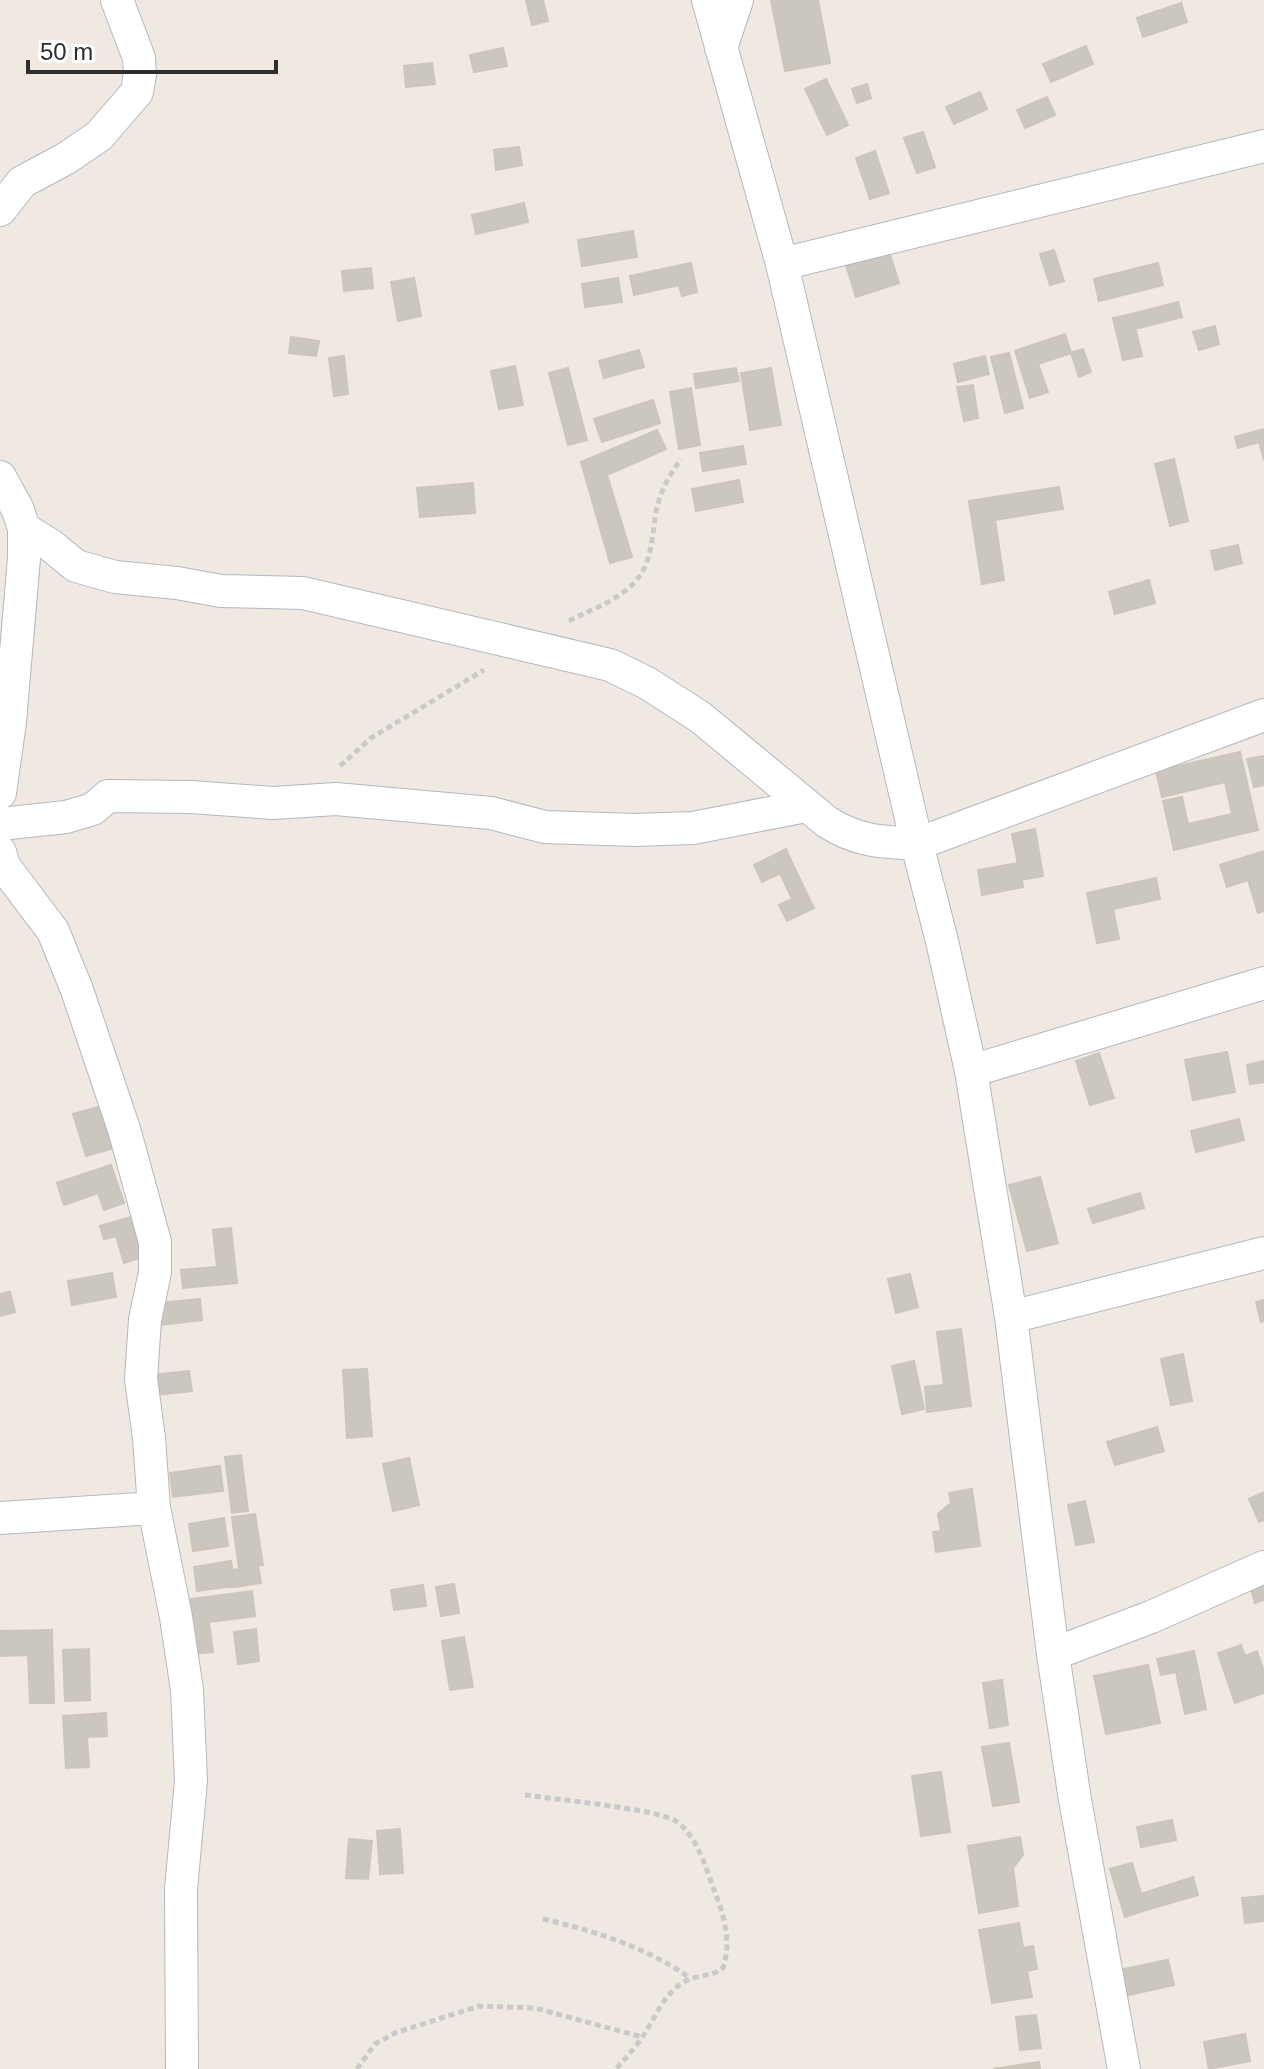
<svg xmlns="http://www.w3.org/2000/svg" width="1264" height="2069" viewBox="0 0 1264 2069" font-family="Helvetica,sans-serif">
<style>
.building{fill:#cbc7bf;stroke:#cbc5ba;stroke-width:2}
.lines{fill:none;stroke-linecap:round;stroke-linejoin:round}
.minor-casing{stroke:#b4b7c1;stroke-width:34}
.path{stroke:#c9c9c9;stroke-width:5;stroke-dasharray:6 4;stroke-linecap:butt}
.minor{stroke:#fff;stroke-width:32}
</style>
<rect width="100%" height="100%" fill="#efe9e1"/>
<!-- building -->
<path class="building" d="M526 0H543L548 21 532 25Z
M771 0H818L830 63 785 71Z
M1181 3 1187 22 1143 37 1137 18Z
M1086 46 1093 64 1051 82 1043 64Z
M503 48 507 66 474 72 470 55Z
M432 63 435 84 406 87 404 66Z
M826 79 848 125 827 135 805 89Z
M867 84 871 98 857 103 852 89Z
M980 92 987 109 954 124 946 107Z
M1047 97 1055 115 1025 128 1017 110Z
M923 132 935 167 917 173 904 138Z
M519 147 522 165 496 170 494 150Z
M875 151 889 193 870 199 856 158Z
M524 203 528 222 476 234 472 215Z
M633 231 637 257 582 266 578 240Z
M1054 250 1064 281 1050 285 1040 254Z
M889 252 899 283 856 297 846 265Z
M691 263 697 292 682 296 679 285 634 295 630 276Z
M1158 263 1163 285 1099 301 1094 279Z
M371 268 373 288 344 291 342 271Z
M414 278 421 316 398 321 391 282Z
M618 278 622 302 585 307 582 284Z
M1178 302 1182 317 1135 329 1132 314Z
M1132 314 1142 356 1123 360 1113 318Z
M1215 326 1219 344 1199 350 1193 332Z
M1065 334 1071 353 1038 364 1048 392 1030 398 1015 351Z
M291 337 319 341 316 356 289 353Z
M1083 349 1091 372 1079 377 1071 353Z
M639 350 644 367 604 378 599 361Z
M1009 353 1023 408 1005 413 991 357Z
M344 356 348 394 334 396 329 358Z
M985 356 989 374 958 382 954 364Z
M515 366 523 405 499 409 491 371Z
M568 368 587 440 568 445 549 373Z
M736 368 739 381 696 388 694 374Z
M771 368 781 425 750 430 741 373Z
M973 385 978 418 964 421 957 387Z
M691 388 700 445 679 449 670 392Z
M653 400 660 423 602 442 594 419Z
M1264 429V460L1259 442 1238 448 1235 437Z
M657 430 666 449 607 475 632 557 610 563 581 462Z
M743 446 746 464 703 471 700 453Z
M1174 459 1188 521 1170 526 1155 464Z
M739 480 743 502 696 511 692 489Z
M473 483 475 513 420 517 417 488Z
M1059 487 1063 509 995 520 1004 580 982 584 969 501Z
M1238 545 1242 563 1215 570 1211 551Z
M1149 580 1155 603 1115 614 1109 592Z
M1240 752 1258 830 1174 850 1163 801 1182 797 1188 824 1232 814 1225 782 1162 797 1156 771Z
M1264 756V785L1254 787 1247 759Z
M1035 829 1043 876 1021 880 1012 834Z
M786 849 794 867 762 882 754 865Z
M1264 851V911L1258 913 1248 880 1227 887 1220 865Z
M1018 863 1023 887 982 895 978 870Z
M794 867 806 892 792 899 780 873Z
M1156 878 1160 899 1113 909 1119 939 1097 943 1087 893Z
M806 892 814 908 787 921 779 905Z
M1227 1052 1235 1092 1193 1100 1185 1060Z
M1099 1053 1114 1098 1090 1105 1076 1061Z
M1264 1061V1082L1250 1084 1247 1065Z
M102 1106 114 1148 86 1156 73 1114Z
M1239 1119 1244 1140 1196 1152 1191 1131Z
M111 1165 124 1203 104 1210 98 1193 64 1205 57 1183Z
M1040 1177 1058 1243 1027 1251 1009 1185Z
M1140 1193 1144 1208 1093 1223 1088 1209Z
M131 1217 142 1257 124 1263 116 1236 104 1239 100 1226Z
M231 1228 237 1283 183 1288 181 1270 217 1267 213 1230Z
M112 1273 116 1297 72 1305 68 1281Z
M910 1274 918 1307 896 1313 888 1279Z
M10 1292 15 1312 0 1316V1294Z
M200 1299 202 1320 160 1325 158 1303Z
M1264 1300V1321L1261 1322 1256 1302Z
M961 1329 971 1406 927 1412 925 1387 944 1385 937 1332Z
M1183 1354 1192 1401 1171 1405 1161 1359Z
M914 1361 924 1409 902 1414 892 1366Z
M367 1369 372 1436 347 1438 343 1370Z
M189 1371 192 1391 154 1395 152 1375Z
M1157 1427 1164 1451 1115 1465 1107 1442Z
M241 1455 248 1511 232 1513 225 1457Z
M409 1458 419 1505 393 1511 383 1464Z
M220 1466 223 1491 173 1497 170 1473Z
M972 1489 980 1546 936 1552 933 1532 941 1531 938 1514 951 1503 949 1493Z
M1264 1492V1520L1259 1522 1249 1499Z
M1085 1501 1094 1542 1076 1545 1068 1505Z
M255 1514 263 1565 239 1569 232 1517Z
M224 1518 228 1546 193 1551 189 1524Z
M231 1561 235 1586 197 1591 194 1567Z
M258 1566 261 1583 235 1587 232 1570Z
M454 1584 459 1613 441 1616 436 1587Z
M423 1585 426 1606 394 1610 391 1590Z
M1264 1585V1600L1255 1603 1251 1589Z
M252 1591 255 1616 209 1622 213 1652 189 1654 182 1600Z
M256 1629 259 1661 238 1664 234 1632Z
M52 1630 54 1703H30L28 1655 0 1656V1631Z
M464 1637 473 1687 450 1690 442 1641Z
M1241 1645 1245 1656 1257 1651 1264 1672V1693L1235 1703 1218 1653Z
M89 1649 90 1700 65 1701 63 1650Z
M1194 1651 1206 1709 1185 1714 1176 1672 1161 1675 1157 1659Z
M1148 1665 1160 1723 1106 1734 1094 1676Z
M1002 1680 1008 1725 990 1728 983 1683Z
M106 1713 107 1736 87 1737 89 1767 66 1768 63 1716Z
M1009 1743 1019 1802 993 1806 982 1747Z
M941 1772 950 1832 921 1836 912 1776Z
M1172 1820 1176 1840 1141 1847 1137 1827Z
M400 1829 403 1873 380 1874 377 1831Z
M1020 1837 1023 1855 1013 1868 1018 1906 979 1913 968 1846Z
M349 1839 372 1841 368 1879 346 1878Z
M1132 1863 1146 1910 1125 1917 1110 1869Z
M1193 1877 1198 1895 1146 1910 1141 1894Z
M1264 1896V1921L1245 1923 1242 1898Z
M1019 1923 1023 1948 1033 1946 1037 1969 1027 1971 1032 1997 992 2003 979 1930Z
M1168 1960 1174 1985 1124 1996 1119 1970Z
M1036 2015 1041 2048 1020 2050 1016 2017Z
M1245 2034 1250 2061 1209 2069 1204 2042Z
M1039 2062 1040 2069H993Z"/>
<g class="lines">
<defs>
<path id="minor" d="M708 0 782 264 917 844 942 941 971 1071 1011 1317 1053 1654 1075 1800 1124 2069
M721 48 737 0
M0 210 22 182 65 159 99 136 137 92 140 74 139 58 117 0
M782 264 1264 146
M0 477 18 510 24 529V558L10 722 0 793
M24 529 49 544 76 566 115 577 177 583 221 591 303 593 610 665 647 683 700 717 827 822C859 842 881 842 917 844L1264 715
M0 824 66 817 93 809 108 796 191 797 273 803 336 799 491 813 545 827 634 830 693 828 806 806
M0 852 4 866 53 931 77 990 124 1129 155 1242V1272L145 1320 141 1379 149 1438 154 1508 176 1617 187 1690 191 1781 181 1889 182 2069
M971 1071 1264 983
M1011 1317 1264 1253
M0 1518 154 1508
M1053 1654 1151 1617 1264 1567"/>
</defs>
<!-- minor casing -->
<use href="#minor" class="minor-casing"/>
<!-- path -->
<path class="path" d="M569 621C592 609 626 598 641 574 654 554 652 526 658 503 663 486 671 473 681 459
M340 766 371 738 484 670
M525 1795C553 1799 657 1809 676 1821 697 1836 706 1868 714 1890 724 1915 732 1942 723 1968 710 1978 695 1974 682 1983 662 1996 654 2021 641 2039 633 2050 625 2059 616 2069
M543 1919C595 1931 646 1947 690 1978
M357 2069 375 2044 395 2033 479 2006 535 2008 642 2037"/>
<!-- minor -->
<use href="#minor" class="minor"/>
</g>
<!-- scale -->
<path d="M28 60v12h248v-12" fill="none" stroke="#2e2e2e" stroke-width="4"/>
<text x="40" y="60" font-size="24" fill="#2e2e2e" stroke="#ffffff" stroke-width="6" paint-order="stroke">50 m</text>
</svg>
